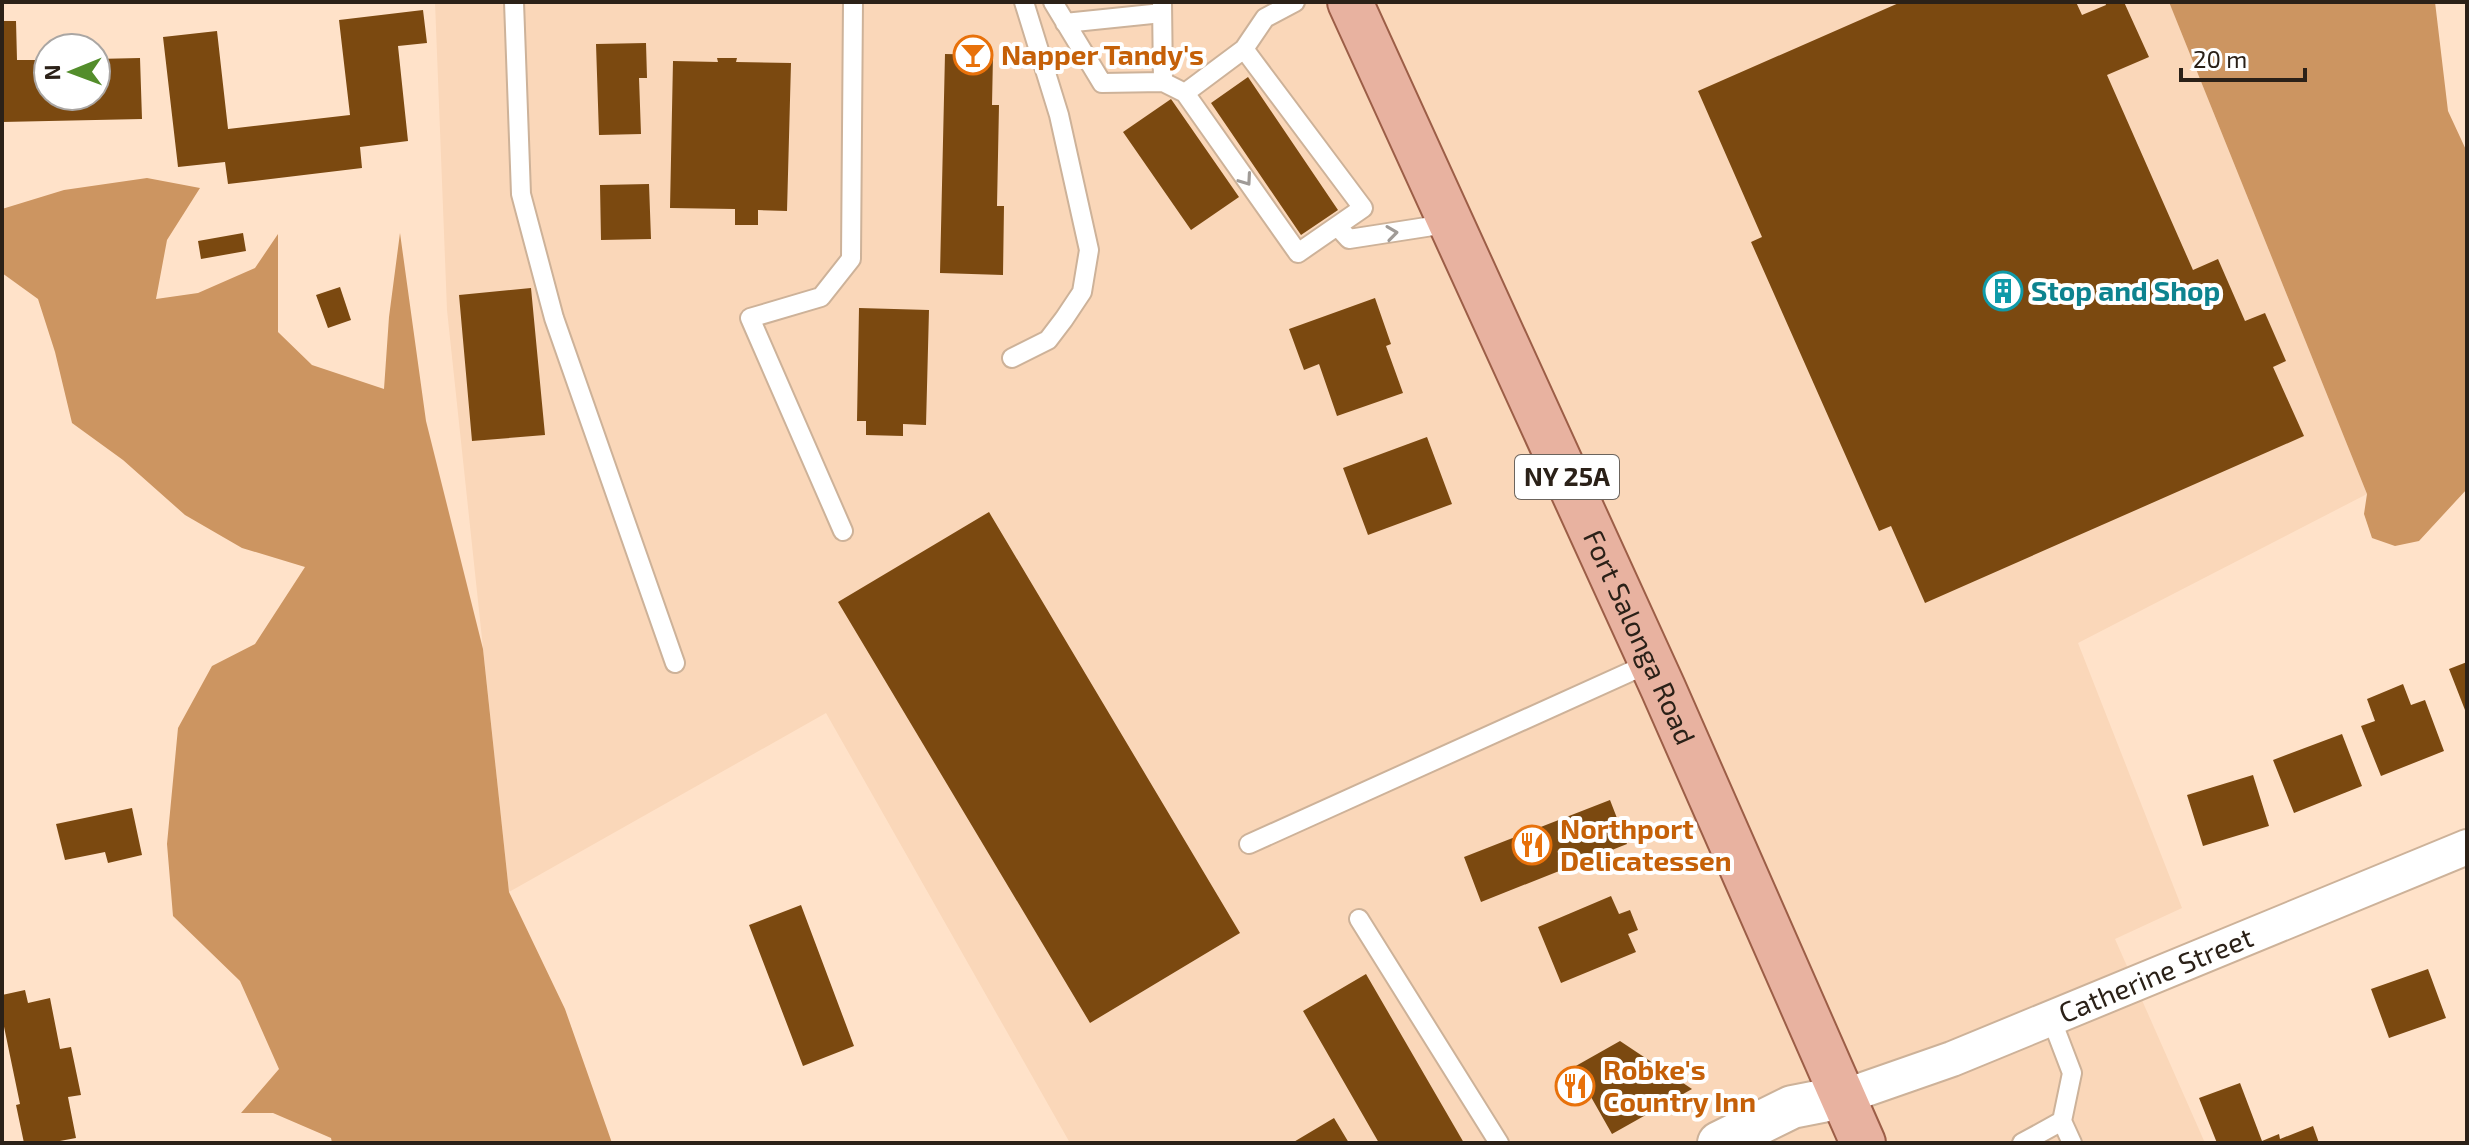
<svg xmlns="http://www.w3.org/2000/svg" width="2469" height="1145" viewBox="0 0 2469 1145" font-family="'Exo 2',sans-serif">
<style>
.built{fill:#fad7b9}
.forest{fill:#cc9561}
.building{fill:#7b4910}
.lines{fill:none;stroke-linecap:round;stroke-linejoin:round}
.service-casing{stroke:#cdb299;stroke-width:22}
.minor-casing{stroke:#cdb299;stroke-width:38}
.tertiary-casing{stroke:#cdb299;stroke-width:46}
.primary-casing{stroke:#9c5e47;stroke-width:48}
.service{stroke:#fff;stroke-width:18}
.minor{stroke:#fff;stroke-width:34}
.tertiary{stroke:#fff;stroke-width:42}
.primary{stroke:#e8b2a0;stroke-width:44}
.oneway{stroke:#a09b97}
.labels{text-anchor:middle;stroke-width:8;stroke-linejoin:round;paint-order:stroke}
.shield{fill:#fff;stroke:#6b645d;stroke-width:2}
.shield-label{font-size:26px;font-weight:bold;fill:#2b2118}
.food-label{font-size:28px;font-weight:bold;fill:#c56008;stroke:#fff;text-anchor:start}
.culture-label{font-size:28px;font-weight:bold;fill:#0d838f;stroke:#fff;text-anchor:start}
.street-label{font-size:28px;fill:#2b2118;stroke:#fff}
</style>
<rect width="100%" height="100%" fill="#ffe2c9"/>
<!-- built -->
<path class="built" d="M435 2H2169L2367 494 2078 643 2182 908 2115 939 2205 1143H1070L826 713 509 892 447 310Z"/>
<!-- forest -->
<path class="forest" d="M2169 2H2435L2448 111 2467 152V489L2419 541 2395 546 2372 538 2364 514 2367 494Z
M147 178 200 188 167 240 156 299 198 293 255 268 278 234V332L312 365 384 389 389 317 400 233 426 421 483 649 509 892 565 1009 612 1143H332L331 1138 273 1113H241L279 1069 240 981 173 916 167 844 178 728 212 666 255 644 305 567 242 548 185 515 123 460 72 423 55 352 38 299 2 273V209L64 190Z"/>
<!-- building -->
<path class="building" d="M1901 2H2076L2082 15 2106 5 2105 2H2124L2149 57 2107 75 2193 270 2218 259 2245 321 2265 313 2286 361 2273 367 2304 436 1925 603 1891 526 1879 531 1751 242 1762 237 1698 91Z
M423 10 427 43 398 46 408 141 360 147 362 168 228 184 225 162 178 167 163 37 217 31 228 129 350 115 339 20Z
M2 21H16L17 60H48V96H96V59L140 58 142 119 2 122Z
M646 43 647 78H639L641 134 599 135 596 44Z
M945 54 993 55 992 105H999L997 206H1004L1003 275 940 273Z
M717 58H737L736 62 791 63 787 211 758 210V225H735V209L670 208 673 61 718 62Z
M1248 77 1338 210 1301 235 1211 103Z
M1171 99 1239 197 1191 230 1123 132Z
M649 184 651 239 601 240 600 185Z
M243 233 246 251 201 259 198 241Z
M340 287 351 320 328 328 316 295Z
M531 288 545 435 472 441 459 295Z
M1375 298 1391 344 1386 346 1403 393 1337 416 1319 364 1304 370 1289 329Z
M859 308 929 310 926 425 903 424V436L866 435V421H857Z
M1427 437 1452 504 1368 535 1343 468Z
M989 512 1240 933 1090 1023 838 602Z
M2467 662V709L2465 710 2449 669Z
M2403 684 2411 705 2425 700 2444 751 2381 776 2361 726 2375 721 2367 699Z
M2342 734 2362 786 2294 813 2273 760Z
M2253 775 2269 826 2203 846 2187 795Z
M1610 800 1627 844 1481 902 1464 857Z
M132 808 142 855 108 863 105 852 65 860 56 824Z
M1611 896 1619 914 1630 910 1638 930 1628 934 1636 952 1561 983 1538 927Z
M801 905 854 1046 803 1066 749 925Z
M2428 969 2446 1018 2389 1038 2371 989Z
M1366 974 1464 1143H1379L1303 1011Z
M25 990 28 1003 50 998 60 1049 71 1047 81 1095 68 1097 76 1138 49 1143H24L16 1105 20 1104 2 1017V995Z
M1620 1041 1692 1089 1612 1134 1574 1067Z
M2240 1083 2262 1141 2279 1134 2280 1139 2313 1126 2319 1143H2217L2199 1098Z
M1334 1118 1349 1143H1292Z"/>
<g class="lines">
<defs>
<path id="service" d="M514 2 521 194 554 318 675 663
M1053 2 1102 83 1163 82 1185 93 1298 253 1363 208 1244 49
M1162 2 1163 82
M1065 23 1162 13
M1185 93 1244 49 1265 18 1295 2
M1337 226 1349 239 1452 223
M1012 358 1048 340 1064 319 1082 292 1089 250 1059 115 1024 2
M843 531 750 318 821 297 851 259 853 2
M1249 844 1652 662
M1359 919 1499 1143
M2051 1018 2072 1073 2062 1121 2072 1143
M2022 1143 2062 1121"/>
<g id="minor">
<path id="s1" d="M1843 1097 1952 1059 2467 847"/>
</g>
<path id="tertiary" d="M1719 1143 1792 1107 1843 1097"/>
<g id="primary">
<path id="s2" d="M1350 2 1663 688 1863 1143"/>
</g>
</defs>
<!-- service casing -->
<use href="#service" class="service-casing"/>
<!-- minor casing -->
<use href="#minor" class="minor-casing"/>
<!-- tertiary casing -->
<use href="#tertiary" class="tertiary-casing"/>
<!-- primary casing -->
<use href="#primary" class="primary-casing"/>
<!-- service -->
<use href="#service" class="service"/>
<!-- minor -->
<use href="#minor" class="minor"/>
<!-- tertiary -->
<use href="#tertiary" class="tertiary"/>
<!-- primary -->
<use href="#primary" class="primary"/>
</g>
<!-- one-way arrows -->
<defs><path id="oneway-chevron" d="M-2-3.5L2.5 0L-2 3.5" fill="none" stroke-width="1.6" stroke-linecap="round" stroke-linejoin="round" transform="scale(2)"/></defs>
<g class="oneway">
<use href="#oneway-chevron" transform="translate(1246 180) rotate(55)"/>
<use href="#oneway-chevron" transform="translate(1392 233) rotate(-8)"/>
</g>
<!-- icons -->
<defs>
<symbol id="bar-ring" viewBox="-11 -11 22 22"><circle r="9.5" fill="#fff" stroke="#e8710a" stroke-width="1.5"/><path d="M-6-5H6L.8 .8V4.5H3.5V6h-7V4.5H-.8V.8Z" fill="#e8710a"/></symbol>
<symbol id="building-ring" viewBox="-11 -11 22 22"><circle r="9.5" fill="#fff" stroke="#0f9aa8" stroke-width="1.5"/><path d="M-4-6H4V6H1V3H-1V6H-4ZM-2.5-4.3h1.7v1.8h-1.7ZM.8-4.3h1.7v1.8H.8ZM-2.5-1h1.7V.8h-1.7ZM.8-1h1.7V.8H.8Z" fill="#0f9aa8"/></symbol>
<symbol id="restaurant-ring" viewBox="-11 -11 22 22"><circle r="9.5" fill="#fff" stroke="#e8710a" stroke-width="1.5"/><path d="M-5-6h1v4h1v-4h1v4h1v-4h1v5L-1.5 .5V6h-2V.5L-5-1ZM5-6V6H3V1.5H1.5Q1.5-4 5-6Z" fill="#e8710a"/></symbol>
</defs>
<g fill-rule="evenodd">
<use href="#bar-ring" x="951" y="33" width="44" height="44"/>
<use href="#building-ring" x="1981" y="269" width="44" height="44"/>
<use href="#restaurant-ring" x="1510" y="823" width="44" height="44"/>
<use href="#restaurant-ring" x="1553" y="1064" width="44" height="44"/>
</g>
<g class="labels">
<!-- shield labels -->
<rect class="shield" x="1515" y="455" width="104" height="44" rx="6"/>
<g class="shield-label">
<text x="1567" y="486">NY 25A</text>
</g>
<!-- food labels -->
<g class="food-label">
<text x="1001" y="65">Napper Tandy's</text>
<text x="1560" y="839">Northport<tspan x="1560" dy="32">Delicatessen</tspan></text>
<text x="1603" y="1080">Robke's<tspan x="1603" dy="32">Country Inn</tspan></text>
</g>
<!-- culture labels -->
<g class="culture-label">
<text x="2031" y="301">Stop and Shop</text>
</g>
<!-- street labels -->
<g class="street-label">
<text dy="10" stroke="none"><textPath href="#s2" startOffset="698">Fort Salonga Road</textPath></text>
<text dy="10" stroke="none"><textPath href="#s1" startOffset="336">Catherine Street</textPath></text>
</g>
</g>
<!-- border -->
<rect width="2469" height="1145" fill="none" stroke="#2b2118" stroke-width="8"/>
<!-- north arrow -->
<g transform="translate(72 72) rotate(269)"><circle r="38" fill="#ffffff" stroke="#aaa6a3" stroke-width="2"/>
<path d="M0-6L14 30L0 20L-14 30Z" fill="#538d2b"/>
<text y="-12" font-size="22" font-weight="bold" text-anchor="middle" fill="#2b2118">N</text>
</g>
<!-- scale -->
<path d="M2181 68v12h124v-12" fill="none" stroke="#2b2118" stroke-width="4"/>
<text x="2193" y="68" font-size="24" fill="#2b2118" stroke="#ffffff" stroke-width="6" paint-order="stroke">20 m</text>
</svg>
